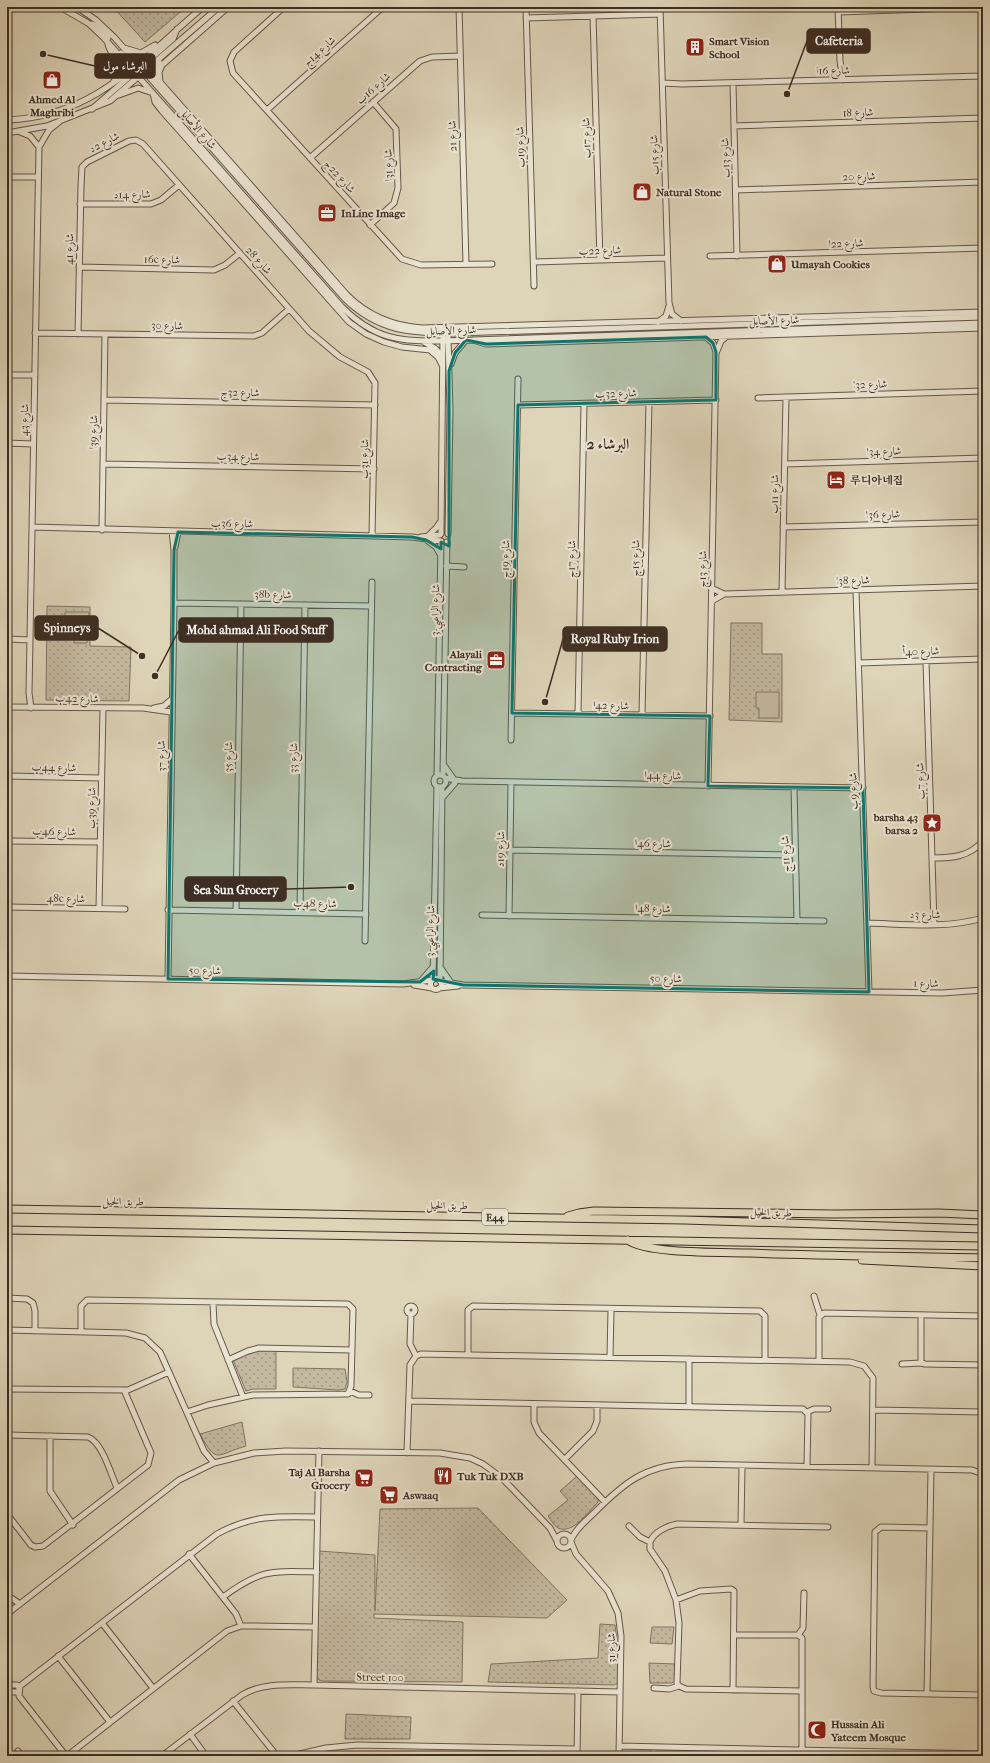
<svg xmlns="http://www.w3.org/2000/svg" width="990" height="1763" viewBox="0 0 990 1763" font-family="'IM FELL French Canon',Amiri,'Noto Serif KR',serif">
<style>
.grass{fill:url(#grass-dots);stroke:#807462}
.pitch{fill:#c3b9a0;stroke:#807462}
.lines{fill:none;stroke-linecap:round;stroke-linejoin:round}
.minor-casing{stroke:#665848;stroke-width:7}
.highway-casing{stroke:#3e2e23;stroke-width:9}
.minor{stroke:#eae4d2;stroke-width:5}
.highway{stroke:#ded5b9;stroke-width:7}
.marked{fill:#0f766e;fill-opacity:0.2;stroke:#0f766e;stroke-width:3;stroke-linejoin:round}
.labels{text-anchor:middle;stroke-width:4;stroke-linejoin:round;paint-order:stroke}
.shield{fill:#eae4d2;stroke:#726558;stroke-width:1}
.shield-label{font-size:10px;font-weight:bold;fill:#3e2e23}
.poi-label{font-size:11px;font-weight:bold;fill:#3e2e23;stroke:#eae4d2;text-anchor:start}
.street-label{font-size:11px;fill:#3e2e23;stroke:#eae4d2}
.district-label{font-size:15px;font-weight:bold;fill:#3e2e23;stroke:#eae4d2}
.leader{fill:none;stroke:#3e2e23;stroke-width:1.5}
.callout-dot{fill:#3e2e23;stroke:#eae4d2;stroke-width:1.5}
.callout{fill:#3e2e23;stroke:#3e2e23;stroke-width:1.5}
.callout-label{font-size:12px;text-anchor:middle;font-weight:bold;fill:#fff}
</style>
<defs>
<pattern id="grass-dots" width="8" height="8" patternUnits="userSpaceOnUse"><rect width="8" height="8" fill="#c3b9a0"/><path d="M2 2h.1M6 6h.1" fill="none" stroke="#a09782" stroke-width="1.8" stroke-linecap="round"/></pattern>
</defs>
<rect width="100%" height="100%" fill="#ded5b9"/>
<filter id="stains"><feTurbulence type="fractalNoise" baseFrequency=".005" numOctaves="4"/><feColorMatrix values="0 0 0 0 .2 0 0 0 0 .09 0 0 0 0 .02 0 0 0 .5 -.17"/></filter>
<radialGradient id="worn" r=".72"><stop offset=".6" stop-color="#630" stop-opacity="0"/><stop offset="1" stop-color="#630" stop-opacity=".3"/></radialGradient>
<!-- grass -->
<path class="grass" d="M113 7H186L145 42Z
M47 606 90 607V646L131 647 129 701 46 700Z
M731 623H762V654H782V722L729 720Z
M259 1350H276V1389H253L246 1391 233 1360 250 1352Z
M293 1368 345 1369 347 1382 345 1389 338 1390 293 1387Z
M242 1422 246 1446C215 1455 217 1465 200 1434Z
M577 1476 598 1497V1502C589 1511 573 1535 558 1528 554 1526 551 1520 548 1516L568 1500 560 1491Z
M478 1508 567 1600 547 1618 374 1614V1618L463 1622 462 1682 323 1681 319 1680 316 1676 319 1551 375 1555V1611L380 1509Z
M600 1624 615 1625 618 1647V1683L614 1685 488 1682 491 1664 598 1658Z
M652 1627H674L672 1644 650 1643Z
M649 1663 675 1664V1680L672 1683H650Z
M346 1714 411 1717 410 1739H345Z"/>
<!-- pitch -->
<path class="pitch" d="M65 612H89V625L65 624Z
M68 626 88 627 87 643H74V636L68 635Z
M756 692H779V718H759V708H756Z"/>
<g class="lines">
<defs>
<path id="minor" d="M60 7 88 23 104 38 342 307C374 339 400 342 443 341L983 323
M77 7 96 20 114 37 346 300C380 332 411 333 455 333L983 317
M228 7 162 65 159 72 160 82 347 295C368 316 393 326 422 328L983 312
M284 7 234 52 230 61 233 73 402 259 421 265 492 264
M459 7 466 264
M526 7 534 286
M660 7 669 303 672 314 681 321
M838 7 840 61 843 80
M839 12 983 7
M593 16 600 260
M526 18 660 14
M92 24 99 28 108 38
M108 44C111 59 128 64 114 81
M124 48 141 53 155 45
M121 53 136 69
M139 69 173 39 177 29
M156 80 155 71 159 61
M663 83 682 84 983 76
M733 83 737 256
M119 95 138 88 153 93 155 102 162 111 349 322 366 334 384 342 402 347 430 350 438 357 442 365
M92 109 136 71
M267 110 383 7
M7 120C95 117 140 60 203 7
M734 126 983 118
M20 132 30 136 39 147
M7 133 47 126 110 101 219 7
M310 158 420 61 432 57 460 56
M7 177H38
M736 190 983 182
M80 204H151L161 200 179 185
M370 225 394 203 398 188 396 129 373 102
M710 256 983 248
M534 262 667 258
M79 267 214 270 225 265 240 253
M658 322 666 316 669 306
M35 333 254 336 262 333 289 309
M78 334 81 186 82 167 87 162 129 141 136 140 143 144 309 331 340 357 368 372 375 383 372 536
M706 337 713 343 716 352 708 786
M473 340 486 344 983 328
M424 342 436 349 440 354
M717 351 721 341 727 336
M451 364 455 353 466 340
M7 375H35
M758 398 983 391
M104 400 375 405
M518 405 716 400
M7 443 33 444
M103 464 374 469
M785 464 983 458
M32 527 412 537 441 541
M783 527 983 522
M102 530 105 334
M441 534 443 333
M448 534 450 410 448 337
M428 536 436 528 441 521
M421 537 440 535
M428 541 436 547 440 554
M175 547 178 532
M446 566 464 567
M711 588 724 594 983 586
M856 590 869 992
M782 592 786 397
M712 601 724 594
M174 603 371 606
M7 639 30 640
M926 661 934 924
M859 663 983 659
M7 707 143 708 171 712
M31 708 29 693 39 147 49 130 59 122
M154 708 164 706 171 700
M512 713 710 716
M578 714 584 404
M642 715 649 402
M511 740 518 379
M443 764 453 778
M434 781a6 6 0 1 1 12 0a6 6 0 1 1-12 0Z
M437 775 441 542
M443 775 447 542
M7 776 101 778
M445 778 462 781 863 788
M794 787 797 921
M442 798 455 783
M7 841 100 842
M510 850 795 855
M932 858C952 858 969 857 983 841
M7 907 125 909
M99 908 103 709
M168 910 366 914
M236 911 241 604
M300 912 305 605
M482 915 824 921
M509 916 511 782
M867 923C905 924 946 929 983 918
M365 941 372 582
M440 967 451 983
M7 976 403 984 432 980
M430.5 984a5.5 5.5 0 1 1 11 0a5.5 5.5 0 1 1-11 0Z
M168 979 174 603V550L172 531
M433 979 437 786
M440 980 442 787
M440 981 463 985 942 993 983 990
M420 982 433 967
M414 985 432 988
M439 988 458 986
M814 1296 820 1315
M7 1298 27 1299 33 1303 35 1311V1331
M213 1303 214 1324 243 1397
M407 1310a4 4 0 1 1 8 0a4 4 0 1 1-8 0Z
M411 1314 410 1344 416 1356
M921 1315V1363L925 1364 983 1365
M7 1330 126 1333 145 1338 160 1352 204 1451 214 1463
M81 1332V1306L87 1300 348 1304 353 1309 351 1386 348 1394 253 1395 208 1405 187 1412
M468 1354V1310L473 1306 760 1311 765 1316V1360
M610 1357 611 1310
M228 1360 248 1351 259 1348 351 1350
M819 1361V1317L824 1313 983 1316
M902 1364 921 1363
M7 1389 128 1390 169 1372
M350 1391 359 1395H369
M409 1401 803 1409 808 1414 807 1466
M534 1404V1422L539 1433 605 1502
M689 1406V1359
M874 1410 983 1412
M807 1412 814 1409H828
M7 1435 88 1437C102 1442 111 1474 117 1488
M50 1436V1491L73 1525
M407 1453 410 1365 416 1356 421 1354 850 1362 864 1366 873 1378 872 1468
M565 1459 593 1431 597 1421V1405
M7 1514 31 1545 35 1547 43 1546 148 1465 151 1453 124 1390
M741 1524 742 1466
M629 1526 640 1537 650 1542
M930 1528 881 1527 875 1532 873 1687 874 1691 881 1693 983 1695
M557 1541a7 7 0 1 1 14 0a7 7 0 1 1-14 0Z
M571 1540C576 1528 586 1521 595 1512 623 1484 645 1465 687 1464L972 1470 983 1474
M571 1542 576 1554 608 1591 618 1613 621 1636 619 1756
M189 1554 236 1614 241 1626
M7 1595 20 1604
M223 1597C261 1569 271 1571 317 1572
M7 1599 10 1611
M676 1600 700 1591 731 1589 734 1591 733 1690
M7 1614 179 1480 214 1463 254 1453 286 1451 440 1453 470 1458 483 1464 502 1478 550 1528 557 1541
M102 1623 153 1688
M734 1635H798L802 1638V1750
M798 1635 803 1628 804 1593
M58 1656 110 1722
M7 1680 11 1685H17L19 1688
M11 1685 9 1688 11 1692H18
M314 1685 319 1451
M654 1688 669 1689 679 1686
M802 1691 686 1689 679 1686 677 1683 679 1623 676 1600 665 1571 650 1549V1542C654 1532 667 1526 677 1524L828 1527
M927 1694 931 1470
M233 1701 277 1756
M190 1734 206 1756
M619 1746 983 1754
M18 1751 22 1756
M66 1756 19 1696 20 1686 217 1534C251 1515 279 1516 317 1517
M67 1756 227 1631 241 1626H250L315 1627
M162 1756 242 1695C263 1682 290 1685 314 1685L620 1692
M291 1756 326 1748 357 1745 577 1749
M577 1756 578 1691
M654 1756V1747"/>
<path id="highway" d="M7 1209 684 1220 983 1229
M568 1216 579 1213 594 1211 835 1214 939 1213 983 1215
M7 1230 983 1246
M628 1240C645 1254 725 1252 750 1253 828 1256 905 1256 983 1258
M862 1260 983 1266"/>
</defs>
<!-- minor casing -->
<use href="#minor" class="minor-casing"/>
<!-- highway casing -->
<use href="#highway" class="highway-casing"/>
<!-- minor -->
<use href="#minor" class="minor"/>
<!-- highway -->
<use href="#highway" class="highway"/>
</g>
<!-- marked area -->
<path class="marked" d="M706 337 713 343 716 352V400L518 405 512 713 710 716 708 786 863 788 869 992 463 985 433 979 434 971 420 982 168 979 174 550 178 532 412 537 426 540 441 549V542L449 546V371L455 353 466 340 486 344Z"/>
<!-- icons -->
<defs>
<symbol id="building-square" viewBox="-11 -11 22 22"><rect x="-9" y="-9" width="18" height="18" rx="4" fill="#8f2418" stroke="#eae4d2"/><path d="M-4-6H4V6H1V3H-1V6H-4ZM-2.5-4.3h1.7v1.8h-1.7ZM.8-4.3h1.7v1.8H.8ZM-2.5-1h1.7V.8h-1.7ZM.8-1h1.7V.8H.8Z" fill="#fff"/></symbol>
<symbol id="shop-square" viewBox="-11 -11 22 22"><rect x="-9" y="-9" width="18" height="18" rx="4" fill="#8f2418" stroke="#eae4d2"/><path d="M-5-2.5h2.3a2.7 3.5 0 0 1 5.4 0H5L5.5 6h-11ZM-1.5-2.5h3a1.5 2.3 0 0 0-3 0Z" fill="#fff"/></symbol>
<symbol id="office-square" viewBox="-11 -11 22 22"><rect x="-9" y="-9" width="18" height="18" rx="4" fill="#8f2418" stroke="#eae4d2"/><path d="M-6-3h4V-5.5h4V-3h4V5H-6ZM-1-4.5V-3h2v-1.5ZM-6 0V1H6V0Z" fill="#fff"/></symbol>
<symbol id="hotel-square" viewBox="-11 -11 22 22"><rect x="-9" y="-9" width="18" height="18" rx="4" fill="#8f2418" stroke="#eae4d2"/><path d="M-6-4.5h1.5V1H6V5H4.5V3h-9V5H-6ZM-4 0a1.8 1.8 0 1 1 3.6 0ZM.5 0V-2.5h3Q6-2.5 6 0Z" fill="#fff"/></symbol>
<symbol id="sight-square" viewBox="-11 -11 22 22"><rect x="-9" y="-9" width="18" height="18" rx="4" fill="#8f2418" stroke="#eae4d2"/><path d="M0-6L1.8-2.2L6-1.7L2.9 1.2L3.7 5.4L0 3.3L-3.7 5.4L-2.9 1.2L-6-1.7L-1.8-2.2Z" fill="#fff"/></symbol>
<symbol id="restaurant-square" viewBox="-11 -11 22 22"><rect x="-9" y="-9" width="18" height="18" rx="4" fill="#8f2418" stroke="#eae4d2"/><path d="M-5-6h1v4h1v-4h1v4h1v-4h1v5L-1.5 .5V6h-2V.5L-5-1ZM5-6V6H3V1.5H1.5Q1.5-4 5-6Z" fill="#fff"/></symbol>
<symbol id="supermarket-square" viewBox="-11 -11 22 22"><rect x="-9" y="-9" width="18" height="18" rx="4" fill="#8f2418" stroke="#eae4d2"/><path d="M-6-5.5h2.5l.6 2H6L4.5 2H-2.5L-4.4-4H-6ZM-1.5 3.2a1.3 1.3 0 1 0 .1 0ZM3 3.2a1.3 1.3 0 1 0 .1 0Z" fill="#fff"/></symbol>
<symbol id="mosque-square" viewBox="-11 -11 22 22"><rect x="-9" y="-9" width="18" height="18" rx="4" fill="#8f2418" stroke="#eae4d2"/><path d="M3.5-4.9A6 6 0 1 0 3.5 4.9A5 5 0 1 1 3.5-4.9Z" fill="#fff"/></symbol>
</defs>
<g fill-rule="evenodd">
<use href="#building-square" x="684" y="36" width="22" height="22"/>
<use href="#shop-square" x="41" y="69" width="22" height="22"/>
<use href="#shop-square" x="631" y="181" width="22" height="22"/>
<use href="#office-square" x="316" y="202" width="22" height="22"/>
<use href="#shop-square" x="766" y="253" width="22" height="22"/>
<use href="#hotel-square" x="825" y="469" width="22" height="22"/>
<use href="#office-square" x="485" y="649" width="22" height="22"/>
<use href="#sight-square" x="921" y="812" width="22" height="22"/>
<use href="#restaurant-square" x="432" y="1465" width="22" height="22"/>
<use href="#supermarket-square" x="353" y="1467" width="22" height="22"/>
<use href="#supermarket-square" x="378" y="1484" width="22" height="22"/>
<use href="#mosque-square" x="806" y="1719" width="22" height="22"/>
</g>
<g class="labels">
<!-- shield labels -->
<rect class="shield" x="482" y="1209" width="26" height="16" rx="3"/>
<g class="shield-label">
<text x="495" y="1221">E44</text>
</g>
<!-- poi labels -->
<g class="poi-label">
<text x="709" y="45">Smart Vision<tspan x="709" dy="13">School</tspan></text>
<text x="52" y="103" text-anchor="middle">Ahmed Al<tspan x="52" dy="13">Maghribi</tspan></text>
<text x="656" y="196">Natural Stone</text>
<text x="341" y="217">InLine Image</text>
<text x="791" y="268">Umayah Cookies</text>
<text x="850" y="484">루디아네집</text>
<text x="482" y="658" text-anchor="end">Alayali<tspan x="482" dy="13">Contracting</tspan></text>
<text x="918" y="821" text-anchor="end">barsha 43<tspan x="918" dy="13">barsa 2</tspan></text>
<text x="350" y="1476" text-anchor="end">Taj Al Barsha<tspan x="350" dy="13">Grocery</tspan></text>
<text x="457" y="1480">Tuk Tuk DXB</text>
<text x="403" y="1499">Aswaaq</text>
<text x="831" y="1728">Hussain Ali<tspan x="831" dy="13">Yateem Mosque</tspan></text>
</g>
<!-- street labels -->
<g class="street-label">
<text transform="translate(319 51) rotate(-42)" y="4">شارع 14ج</text>
<text transform="translate(833 70) rotate(-1)" y="4">شارع 16ا</text>
<text transform="translate(373 88) rotate(-42)" y="4">شارع 16ب</text>
<text transform="translate(858 112) rotate(-2)" y="4">شارع 18</text>
<text transform="translate(198 128) rotate(49)" y="4">شارع الأصايل</text>
<text transform="translate(452 136) rotate(-92)" y="4">شارع 21</text>
<text transform="translate(586 138) rotate(-92)" y="4">شارع 17ب</text>
<text transform="translate(104 142) rotate(-27)" y="4">شارع 2د</text>
<text transform="translate(520 147) rotate(-92)" y="4">شارع 19ب</text>
<text transform="translate(654 155) rotate(-92)" y="4">شارع 15ب</text>
<text transform="translate(725 158) rotate(-92)" y="4">شارع 13ب</text>
<text transform="translate(388 165) rotate(-92)" y="4">شارع 31ا</text>
<text transform="translate(340 176) rotate(48)" y="4">شارع 22ج</text>
<text transform="translate(859 176) rotate(-2)" y="4">شارع 20</text>
<text transform="translate(132 194) rotate(-1)" y="4">شارع 14د</text>
<text transform="translate(846 243) rotate(-2)" y="4">شارع 22ا</text>
<text transform="translate(69 249) rotate(-89)" y="4">شارع 41</text>
<text transform="translate(600 250) rotate(-2)" y="4">شارع 22ب</text>
<text transform="translate(162 259) rotate(1)" y="4">16c شارع</text>
<text transform="translate(259 260) rotate(48)" y="4">شارع 28</text>
<text transform="translate(774 320) rotate(-2)" y="4">شارع الأصايل</text>
<text transform="translate(167 325) rotate(1)" y="4">شارع 30</text>
<text transform="translate(451 330) rotate(-2)" y="4">شارع الأصايل</text>
<text transform="translate(870 384) rotate(-2)" y="4">شارع 32ا</text>
<text transform="translate(240 392) rotate(1)" y="4">شارع 32ج</text>
<text transform="translate(616 393) rotate(-2)" y="4">شارع 32ب</text>
<text transform="translate(24 420) rotate(-89)" y="4">شارع 43</text>
<text transform="translate(93 432) rotate(-89)" y="4">شارع 39ا</text>
<text transform="translate(884 451) rotate(-2)" y="4">شارع 34ا</text>
<text transform="translate(238 456) rotate(1)" y="4">شارع 34ب</text>
<text transform="translate(364 459) rotate(-89)" y="4">شارع 31ب</text>
<text transform="translate(774 494) rotate(-89)" y="4">شارع 11ب</text>
<text transform="translate(883 514) rotate(-2)" y="4">شارع 36ا</text>
<text transform="translate(232 523) rotate(1)" y="4">شارع 36ب</text>
<text transform="translate(635 558) rotate(-89)" y="4">شارع 15ج</text>
<text transform="translate(505 559) rotate(-89)" y="4">شارع 19ج</text>
<text transform="translate(571 559) rotate(-89)" y="4">شارع 17ج</text>
<text transform="translate(702 569) rotate(-89)" y="4">شارع 13ج</text>
<text transform="translate(853 580) rotate(-2)" y="4">شارع 38ا</text>
<text transform="translate(273 594) rotate(1)" y="4">38b شارع</text>
<text transform="translate(435 610) rotate(-89)" y="4">شارع الراعبي 3</text>
<text transform="translate(921 651) rotate(-2)" y="4">شارع 40أ</text>
<text transform="translate(77 698) rotate(1)" y="4">شارع 42ب</text>
<text transform="translate(611 705) rotate(1)" y="4">شارع 42ا</text>
<text transform="translate(161 756) rotate(-90)" y="4">شارع 37</text>
<text transform="translate(228 757) rotate(-89)" y="4">شارع 35</text>
<text transform="translate(293 758) rotate(-89)" y="4">شارع 33</text>
<text transform="translate(54 767) rotate(1)" y="4">شارع 44ب</text>
<text transform="translate(663 775) rotate(1)" y="4">شارع 44ا</text>
<text transform="translate(920 781) rotate(-92)" y="4">شارع 7ب</text>
<text transform="translate(853 791) rotate(-92)" y="4">شارع 9ب</text>
<text transform="translate(91 808) rotate(-89)" y="4">شارع 39ب</text>
<text transform="translate(54 831) rotate(1)" y="4">شارع 46ب</text>
<text transform="translate(653 843) rotate(1)" y="4">شارع 46ا</text>
<text transform="translate(500 849) rotate(-89)" y="4">شارع 19د</text>
<text transform="translate(785 854) rotate(-92)" y="4">شارع 11ج</text>
<text transform="translate(66 898) rotate(1)" y="4">48c شارع</text>
<text transform="translate(315 903) rotate(1)" y="4">شارع 48ب</text>
<text transform="translate(653 908) rotate(1)" y="4">شارع 48ا</text>
<text transform="translate(925 914) rotate(1)" y="4">شارع 3د</text>
<text transform="translate(430 931) rotate(-89)" y="4">شارع الراعبي 3</text>
<text transform="translate(205 970) rotate(1)" y="4">شارع 50</text>
<text transform="translate(666 978) rotate(1)" y="4">شارع 50</text>
<text transform="translate(926 983) rotate(1)" y="4">شارع 1</text>
<text transform="translate(123 1201) rotate(1)" y="4">طريق الخيل</text>
<text transform="translate(447 1205) rotate(1)" y="4">طريق الخيل</text>
<text transform="translate(771 1212) rotate(2)" y="4">طريق الخيل</text>
<text transform="translate(611 1648) rotate(-90)" y="4">شارع 31</text>
<text transform="translate(380 1677) rotate(1)" y="4">Street 100</text>
</g>
<!-- district labels -->
<g class="district-label">
<text x="608" y="449">البرشاء 2</text>
</g>
</g>
<!-- callouts -->
<path class="leader" d="M787 94L807 41M43 54L95 66M142 656L98 628M155 676L179 630M545 702L563 639M351 887L286 889"/>
<g class="callout-dot">
<circle cx="787" cy="94" r="4"/>
<circle cx="43" cy="54" r="4"/>
<circle cx="142" cy="656" r="4"/>
<circle cx="155" cy="676" r="4"/>
<circle cx="545" cy="702" r="4"/>
<circle cx="351" cy="887" r="4"/>
</g>
<g class="callout">
<rect x="807" y="29" width="63" height="24" rx="4"/>
<rect x="95" y="54" width="60" height="24" rx="4"/>
<rect x="35" y="616" width="63" height="24" rx="4"/>
<rect x="179" y="618" width="154" height="24" rx="4"/>
<rect x="563" y="627" width="104" height="24" rx="4"/>
<rect x="185" y="877" width="101" height="24" rx="4"/>
</g>
<g class="callout-label">
<text x="839" y="45">Cafeteria</text>
<text x="125" y="70">البرشاء مول</text>
<text x="67" y="632">Spinneys</text>
<text x="256" y="634">Mohd ahmad Ali Food Stuff</text>
<text x="615" y="643">Royal Ruby Irion</text>
<text x="236" y="894">Sea Sun Grocery</text>
</g>
<!-- margin -->
<rect width="990" height="1763" fill="none" stroke="#ded5b9" stroke-width="24"/>
<rect x="8" y="8" width="974" height="1747" fill="none" stroke="#3e2e23" stroke-width="2"/>
<rect x="12" y="12" width="966" height="1739" fill="none" stroke="#3e2e23"/>
<rect width="100%" height="100%" filter="url(#stains)"/>
<rect width="100%" height="100%" fill="url(#worn)"/>
</svg>
